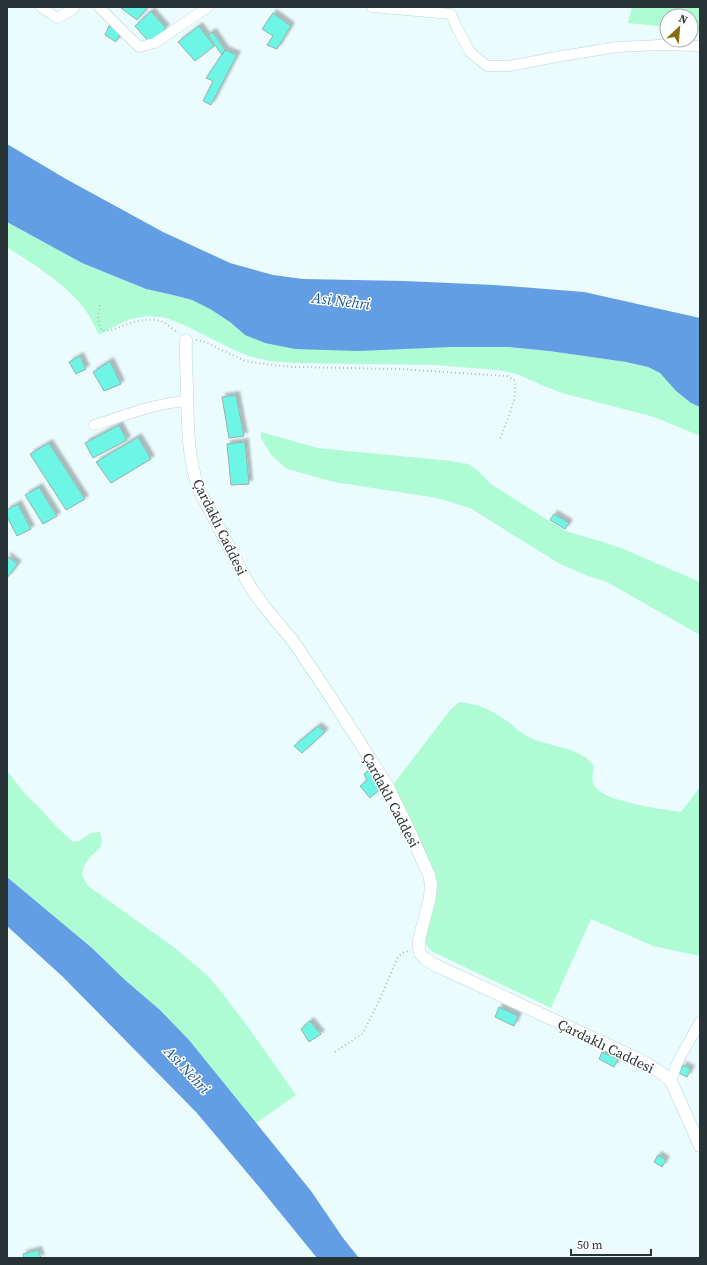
<svg xmlns="http://www.w3.org/2000/svg" width="707" height="1265" viewBox="0 0 707 1265" font-family="'Source Serif 4',serif">
<style>
.green{fill:#affcd4}
.water{fill:#639de4}
.building{fill:#6df5e5;stroke:#96b0ac;filter:url(#shadow)}
.lines{fill:none;stroke-linecap:round;stroke-linejoin:round}
.minor-casing{stroke:#bad5d9;stroke-width:11}
.tertiary-casing{stroke:#bad5d9;stroke-width:13}
.path{stroke:#aebdbf;stroke-width:2;stroke-dasharray:1 3;stroke-linecap:butt}
.minor{stroke:#fff;stroke-width:10}
.tertiary{stroke:#fff;stroke-width:12}
.labels{text-anchor:middle;stroke-width:3;stroke-linejoin:round;paint-order:stroke}
.street-label{font-size:14px;fill:#283335;stroke:#fff}
.water-label{font-size:15px;font-style:italic;fill:#1c5697;stroke:#fff}
</style>
<defs>
<filter id="shadow"><feDropShadow dx="3.5" dy="-3.5" stdDeviation="1" flood-color="#0004"/></filter>
</defs>
<rect width="100%" height="100%" fill="#ebfcfe"/>
<!-- green -->
<path class="green" d="M632 7H700V31L691 30V16H667V27L628 23Z
M7 222 82 263 146 289 173 295 192 300 210 309 230 322 245 335 451 347H508L549 351 626 362 648 367 660 373 676 391 691 403 700 407V436L654 417 562 393 539 384 517 374 498 370 434 365 296 363 269 361 249 356 234 350 184 325 166 318 148 316 131 319 119 324 99 335C95 328 92 320 88 314 71 287 33 264 7 247Z
M261 432 318 448 451 461 468 464 476 469 491 484 541 516 566 531 603 542 621 548 700 582V635L607 582 588 576 560 564 470 508 437 498 334 482 287 469 271 455 261 438Z
M459 702C480 704 493 711 510 723 515 728 521 733 527 736 548 748 579 745 594 766 593 772 591 779 594 785 602 802 662 809 681 812L700 787V956L653 946 591 919 551 1008 431 951 426 944V935L435 897 392 786 451 709Z
M7 771 27 796 38 806 56 826 73 842 79 841 91 833 100 832 102 842 100 848 89 858 84 866 82 875 88 886 175 948 208 976 223 994 248 1027 296 1095 256 1123 189 1040 160 1010 125 980 92 948 7 877Z"/>
<!-- water -->
<path class="water" d="M7 144 66 179 163 232 230 263 273 275 303 279 404 281 494 285 584 292 700 318V407L691 403 676 391 660 373 648 367 626 362 549 351 508 347H451L358 351 295 349 265 343 245 335 230 322 210 309 192 300 173 295 146 289 82 263 7 222Z
M7 877 92 948 125 980 160 1010 189 1040 215 1072 311 1191 343 1238 359 1258H317L260 1188 196 1112 63 977 7 926Z"/>
<!-- building -->
<path class="building" d="M123 7H148L137 20 121 8Z
M151 11 166 28 155 40 148 41 135 26Z
M273 13 291 26 277 49 267 45 273 36 262 29Z
M109 26 121 33 116 42 105 35Z
M199 26 214 46 195 61 178 42Z
M213 32 225 50 222 55 208 35Z
M225 50 237 55 211 105 203 101 213 81 206 78Z
M80 356 86 369 76 374 69 362Z
M110 361 121 384 104 391 93 372Z
M236 395 244 436 229 438 222 397Z
M119 425 127 440 93 458 85 443Z
M138 437 151 459 111 483 96 462Z
M245 442 249 484 231 485 227 444Z
M49 443 85 499 66 510 30 454Z
M39 487 57 516 43 524 25 495Z
M18 504 31 529 17 536 7 517V510Z
M554 514 569 523 565 529 550 520Z
M7 556 18 564 7 578Z
M318 726 325 732 302 753 294 746Z
M371 769 382 781 378 785 381 788 370 798 360 786 367 781 364 774Z
M499 1007 518 1016 514 1026 495 1017Z
M310 1021 321 1034 309 1042 301 1029Z
M602 1052 618 1059 614 1067 599 1059Z
M683 1065 691 1069 687 1077 679 1073Z
M658 1155 666 1160 662 1167 654 1162Z
M38 1250 41 1258H24L23 1254Z"/>
<g class="lines">
<defs>
<path id="minor" d="M41 7 57 18 72 10 75 7
M99 7 139 47 155 43 208 7
M372 7 451 14 457 28 470 52 487 66H509L562 56 617 47 660 45 700 46
M94 425C124 416 155 403 187 401
M671 1081 678 1061 700 1022"/>
<path id="tertiary" d="M186 340C185 357 187 373 187 390 188 425 187 455 199 490L249 585 263 605 293 641 324 687 373 763 388 787 409 830 429 875 431 884 430 897 419 940V948L420 953 425 959 435 965 623 1052 646 1063 660 1072 671 1081 700 1146"/>
</defs>
<!-- minor casing -->
<use href="#minor" class="minor-casing"/>
<!-- tertiary casing -->
<use href="#tertiary" class="tertiary-casing"/>
<!-- path -->
<path class="path" d="M100 305C98 315 97 322 102 331 109 331 114 329 120 327 133 322 150 316 163 322 168 324 174 330 178 333
M196 340 205 342 245 361 272 365 295 367 399 369 507 376 514 380C520 394 505 425 500 439
M335 1052 363 1033 380 999 397 959 402 953 409 951"/>
<!-- minor -->
<use href="#minor" class="minor"/>
<!-- tertiary -->
<use href="#tertiary" class="tertiary"/>
</g>
<g class="labels">
<!-- street labels -->
<g class="street-label">
<text transform="translate(220 527) rotate(64)" y="5">Çardaklı Caddesi</text>
<text transform="translate(391 800) rotate(62)" y="5">Çardaklı Caddesi</text>
<text transform="translate(606 1046) rotate(26)" y="5">Çardaklı Caddesi</text>
</g>
<!-- water labels -->
<g class="water-label">
<text transform="translate(341 301) rotate(7)" y="5">Asi Nehri</text>
<text transform="translate(187 1070) rotate(47)" y="5">Asi Nehri</text>
</g>
</g>
<!-- border -->
<rect width="707" height="1265" fill="none" stroke="#283335" stroke-width="16"/>
<!-- north arrow -->
<g transform="translate(679 28) rotate(26)"><circle r="19" fill="#ffffff" stroke="#a9adae"/>
<path d="M0-3L7 15L0 10L-7 15Z" fill="#866d0b"/>
<text y="-6" font-size="11" font-weight="bold" text-anchor="middle" fill="#283335">N</text>
</g>
<!-- scale -->
<path d="M571 1249v6h80v-6" fill="none" stroke="#283335" stroke-width="2"/>
<text x="577" y="1249" font-size="12" fill="#283335" stroke="#ffffff" stroke-width="3" paint-order="stroke">50 m</text>
</svg>
